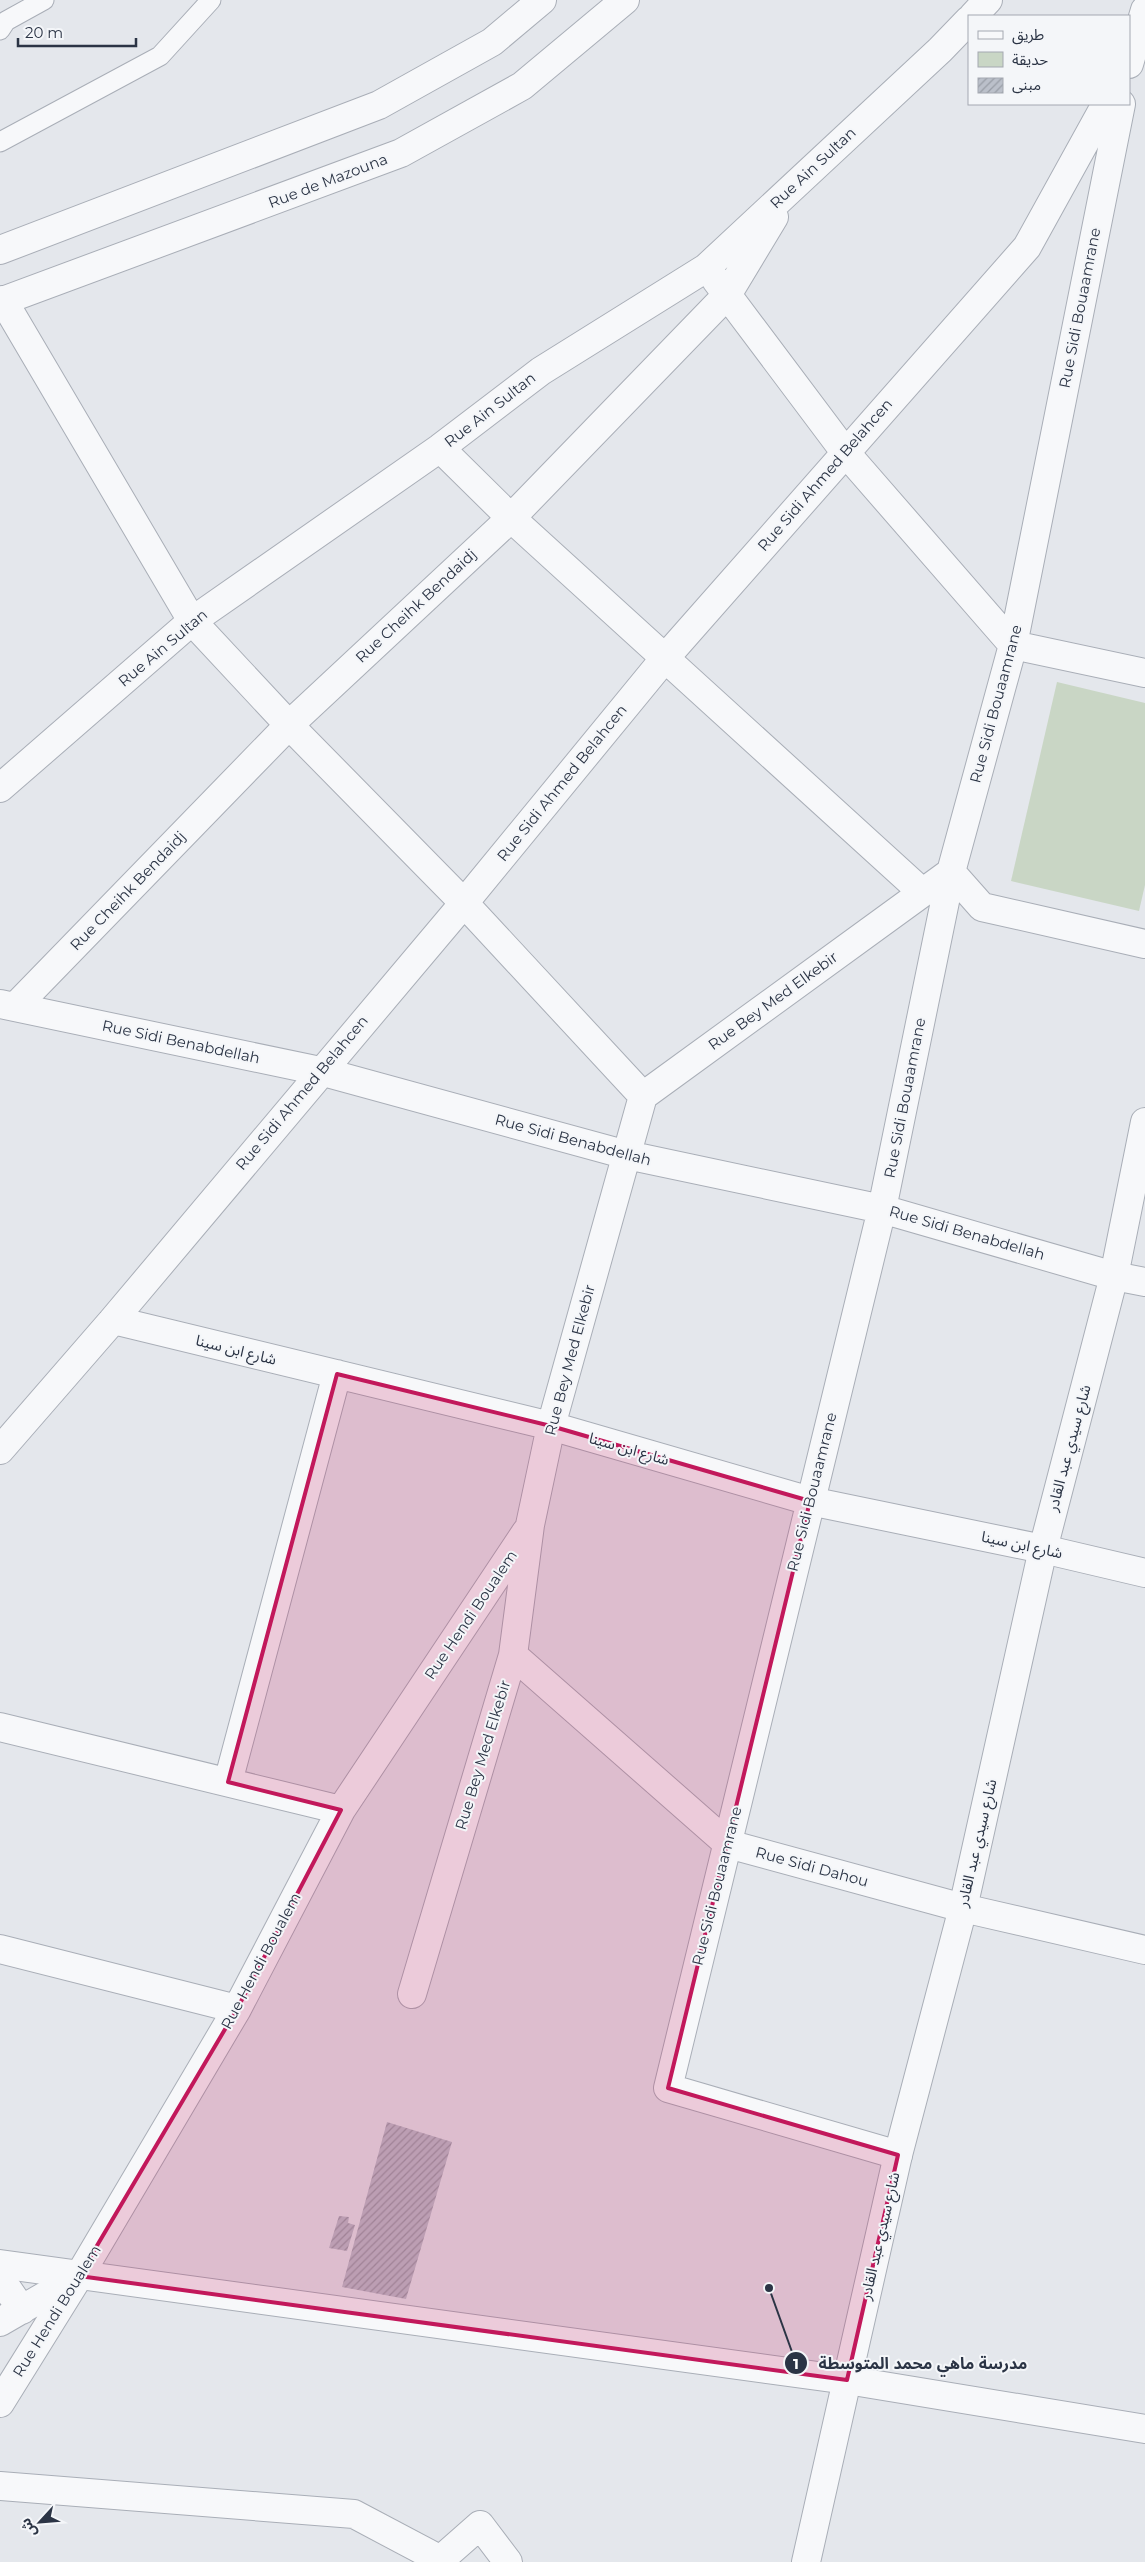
<svg xmlns="http://www.w3.org/2000/svg" width="1145" height="2562" viewBox="0 0 1145 2562" font-family="Montserrat,'Noto Sans Arabic',sans-serif">
<style>
.green{fill:#c9d6c5}
.building{fill:url(#building-hatch)}
.lines{fill:none;stroke-linecap:round;stroke-linejoin:round}
.service-casing{stroke:#a9aeb7;stroke-width:21}
.minor-casing{stroke:#a9aeb7;stroke-width:30}
.tertiary-casing{stroke:#a9aeb7;stroke-width:30}
.service{stroke:#f7f8fa;stroke-width:19}
.minor{stroke:#f7f8fa;stroke-width:28}
.tertiary{stroke:#f7f8fa;stroke-width:28}
.marked{fill:#c2185b;fill-opacity:0.2;stroke:#c2185b;stroke-width:4;stroke-linejoin:round}
.labels{text-anchor:middle;stroke-width:4;stroke-linejoin:round;paint-order:stroke}
.street-label{font-size:15px;fill:#2b3445;stroke:#f4f6f9}
.leader{fill:none;stroke:#2b3445;stroke-width:2}
.callout-dot{fill:#2b3445;stroke:#f4f6f9;stroke-width:2}
.mark-label{font-size:15px;text-anchor:middle;font-weight:bold;fill:#fff}
.callout-label{font-size:16px;text-anchor:middle;font-weight:bold;fill:#2b3445;stroke:#f4f6f9;stroke-width:4;stroke-linejoin:round;paint-order:stroke}
</style>
<defs>
<pattern id="building-hatch" width="6" height="6" patternUnits="userSpaceOnUse" patternTransform="scale(1.25)"><rect width="6" height="6" fill="#bbc0ca"/><path d="M-1 1l2-2M0 6l6-6M5 7l2-2" fill="none" stroke="#989da6"/></pattern>
</defs>
<rect width="100%" height="100%" fill="#e4e7ec"/>
<!-- green -->
<path class="green" d="M1057 682 1145 703V885L1139 911 1011 881Z"/>
<!-- building -->
<path class="building" d="M387 2122 452 2142 406 2299 342 2287Z
M339 2216 349 2217 348 2223 355 2225 347 2251 329 2248Z"/>
<g class="lines">
<defs>
<path id="service" d="M0 30 6 21 44 0
M0 142 160 56 211 0"/>
<path id="minor" d="M973 16 988 0
M1129 64 1145 10
M716 280 845 452 1013 645 1145 673
M3 300 192 621 289 725 464 903 643 1096
M440 448 511 518 922 892
M0 788 192 621 440 448 541 371 706 268 940 50 969 20
M0 1004 320 1071 627 1155 882 1209 1114 1276
M15 1007 289 725 511 518 727 295 774 217
M113 1320 551 1426 810 1501 1043 1549 1145 1573
M0 1450 113 1320 464 903 665 658 1027 247 1106 104
M513 1655 728 1844 963 1908 1145 1950
M0 1727 341 1810
M228 1782 337 1374
M0 1949 237 2009
M412 1994 513 1655 530 1525 551 1426 643 1096 951 872 982 907 1145 944
M898 2155 668 2088 882 1209 951 872 1013 645 1121 104
M0 2278 22 2310
M0 2322 76 2278
M0 2403 79 2276 237 2009 341 1810 526 1532
M0 2486 354 2514 439 2559
M438 2562 480 2525 508 2562
M806 2562 847 2380"/>
<path id="tertiary" d="M0 250 379 105 492 42 542 0
M0 302 401 153 522 86 625 0
M1114 1276 1145 1282
M0 2264 847 2380 1145 2429
M847 2380 898 2155 963 1908 1043 1549 1114 1276 1145 1122"/>
</defs>
<!-- service casing -->
<use href="#service" class="service-casing"/>
<!-- minor casing -->
<use href="#minor" class="minor-casing"/>
<!-- tertiary casing -->
<use href="#tertiary" class="tertiary-casing"/>
<!-- service -->
<use href="#service" class="service"/>
<!-- minor -->
<use href="#minor" class="minor"/>
<!-- tertiary -->
<use href="#tertiary" class="tertiary"/>
</g>
<!-- marked area -->
<path class="marked" d="M337 1374 551 1426 810 1501 668 2088 898 2155 847 2380 79 2276 237 2009 341 1810 228 1782Z"/>
<g class="labels">
<!-- street labels -->
<g class="street-label">
<text transform="translate(813 168) rotate(-43)" y="5">Rue Ain Sultan</text>
<text transform="translate(328 181) rotate(-21)" y="5">Rue de Mazouna</text>
<text transform="translate(1080 308) rotate(-79)" y="5">Rue Sidi Bouaamrane</text>
<text transform="translate(490 410) rotate(-38)" y="5">Rue Ain Sultan</text>
<text transform="translate(825 475) rotate(-49)" y="5">Rue Sidi Ahmed Belahcen</text>
<text transform="translate(416 606) rotate(-43)" y="5">Rue Cheihk Bendaidj</text>
<text transform="translate(163 648) rotate(-40)" y="5">Rue Ain Sultan</text>
<text transform="translate(996 704) rotate(-75)" y="5">Rue Sidi Bouaamrane</text>
<text transform="translate(562 783) rotate(-51)" y="5">Rue Sidi Ahmed Belahcen</text>
<text transform="translate(128 891) rotate(-46)" y="5">Rue Cheihk Bendaidj</text>
<text transform="translate(773 1001) rotate(-36)" y="5">Rue Bey Med Elkebir</text>
<text transform="translate(181 1042) rotate(12)" y="5">Rue Sidi Benabdellah</text>
<text transform="translate(302 1093) rotate(-50)" y="5">Rue Sidi Ahmed Belahcen</text>
<text transform="translate(905 1098) rotate(-79)" y="5">Rue Sidi Bouaamrane</text>
<text transform="translate(573 1140) rotate(15)" y="5">Rue Sidi Benabdellah</text>
<text transform="translate(967 1233) rotate(16)" y="5">Rue Sidi Benabdellah</text>
<text transform="translate(236 1350) rotate(14)" y="5">شارع ابن سينا</text>
<text transform="translate(570 1360) rotate(-75)" y="5">Rue Bey Med Elkebir</text>
<text transform="translate(1069 1448) rotate(-75)" y="5">شارع سيدي عبد القادر</text>
<text transform="translate(629 1449) rotate(16)" y="5">شارع ابن سينا</text>
<text transform="translate(812 1492) rotate(-76)" y="5">Rue Sidi Bouaamrane</text>
<text transform="translate(1022 1545) rotate(12)" y="5">شارع ابن سينا</text>
<text transform="translate(471 1615) rotate(-56)" y="5">Rue Hendi Boualem</text>
<text transform="translate(483 1755) rotate(-73)" y="5">Rue Bey Med Elkebir</text>
<text transform="translate(977 1843) rotate(-77)" y="5">شارع سيدي عبد القادر</text>
<text transform="translate(812 1867) rotate(15)" y="5">Rue Sidi Dahou</text>
<text transform="translate(717 1886) rotate(-76)" y="5">Rue Sidi Bouaamrane</text>
<text transform="translate(261 1961) rotate(-62)" y="5">Rue Hendi Boualem</text>
<text transform="translate(880 2236) rotate(-77)" y="5">شارع سيدي عبد القادر</text>
<text transform="translate(57 2311) rotate(-58)" y="5">Rue Hendi Boualem</text>
</g>
</g>
<!-- callouts -->
<path class="leader" d="M769 2288L796 2363"/>
<g class="callout-dot">
<circle cx="769" cy="2288" r="5"/>
<circle cx="796" cy="2363" r="12"/>
</g>
<g class="mark-label">
<text x="796" y="2369">1</text>
</g>
<g class="callout-label">
<text x="923" y="2369">مدرسة ماهي محمد المتوسطة</text>
</g>
<!-- legend -->
<rect x="968" y="15" width="162" height="90" fill="#f4f6f9" stroke="#a4a8b1"/>
<rect x="978" y="31" width="25" height="8" fill="#f7f8fa" stroke="#a4a8b1"/>
<text x="1012" y="40" font-size="15" fill="#2b3445">طريق</text>
<rect x="978" y="52" width="25" height="15" fill="#c9d6c5" stroke="#a4a8b1"/>
<text x="1012" y="65" font-size="15" fill="#2b3445">حديقة</text>
<rect x="978" y="78" width="25" height="15" fill="url(#building-hatch)" stroke="#a4a8b1"/>
<text x="1012" y="90" font-size="15" fill="#2b3445">مبنى</text>
<!-- north arrow -->
<g transform="translate(40 2522) rotate(244)" stroke="#f4f6f9" stroke-width="4" paint-order="stroke">
<path d="M0-4L9 19L0 12L-9 19Z" fill="#2b3445"/>
<text y="-8" font-size="14" font-weight="bold" text-anchor="middle" fill="#2b3445">ش</text>
</g>
<!-- scale -->
<path d="M18 38v8h118v-8" fill="none" stroke="#2b3445" stroke-width="2.5"/>
<text x="25" y="38" font-size="15" fill="#2b3445" stroke="#f4f6f9" stroke-width="4" paint-order="stroke">20 m</text>
</svg>
